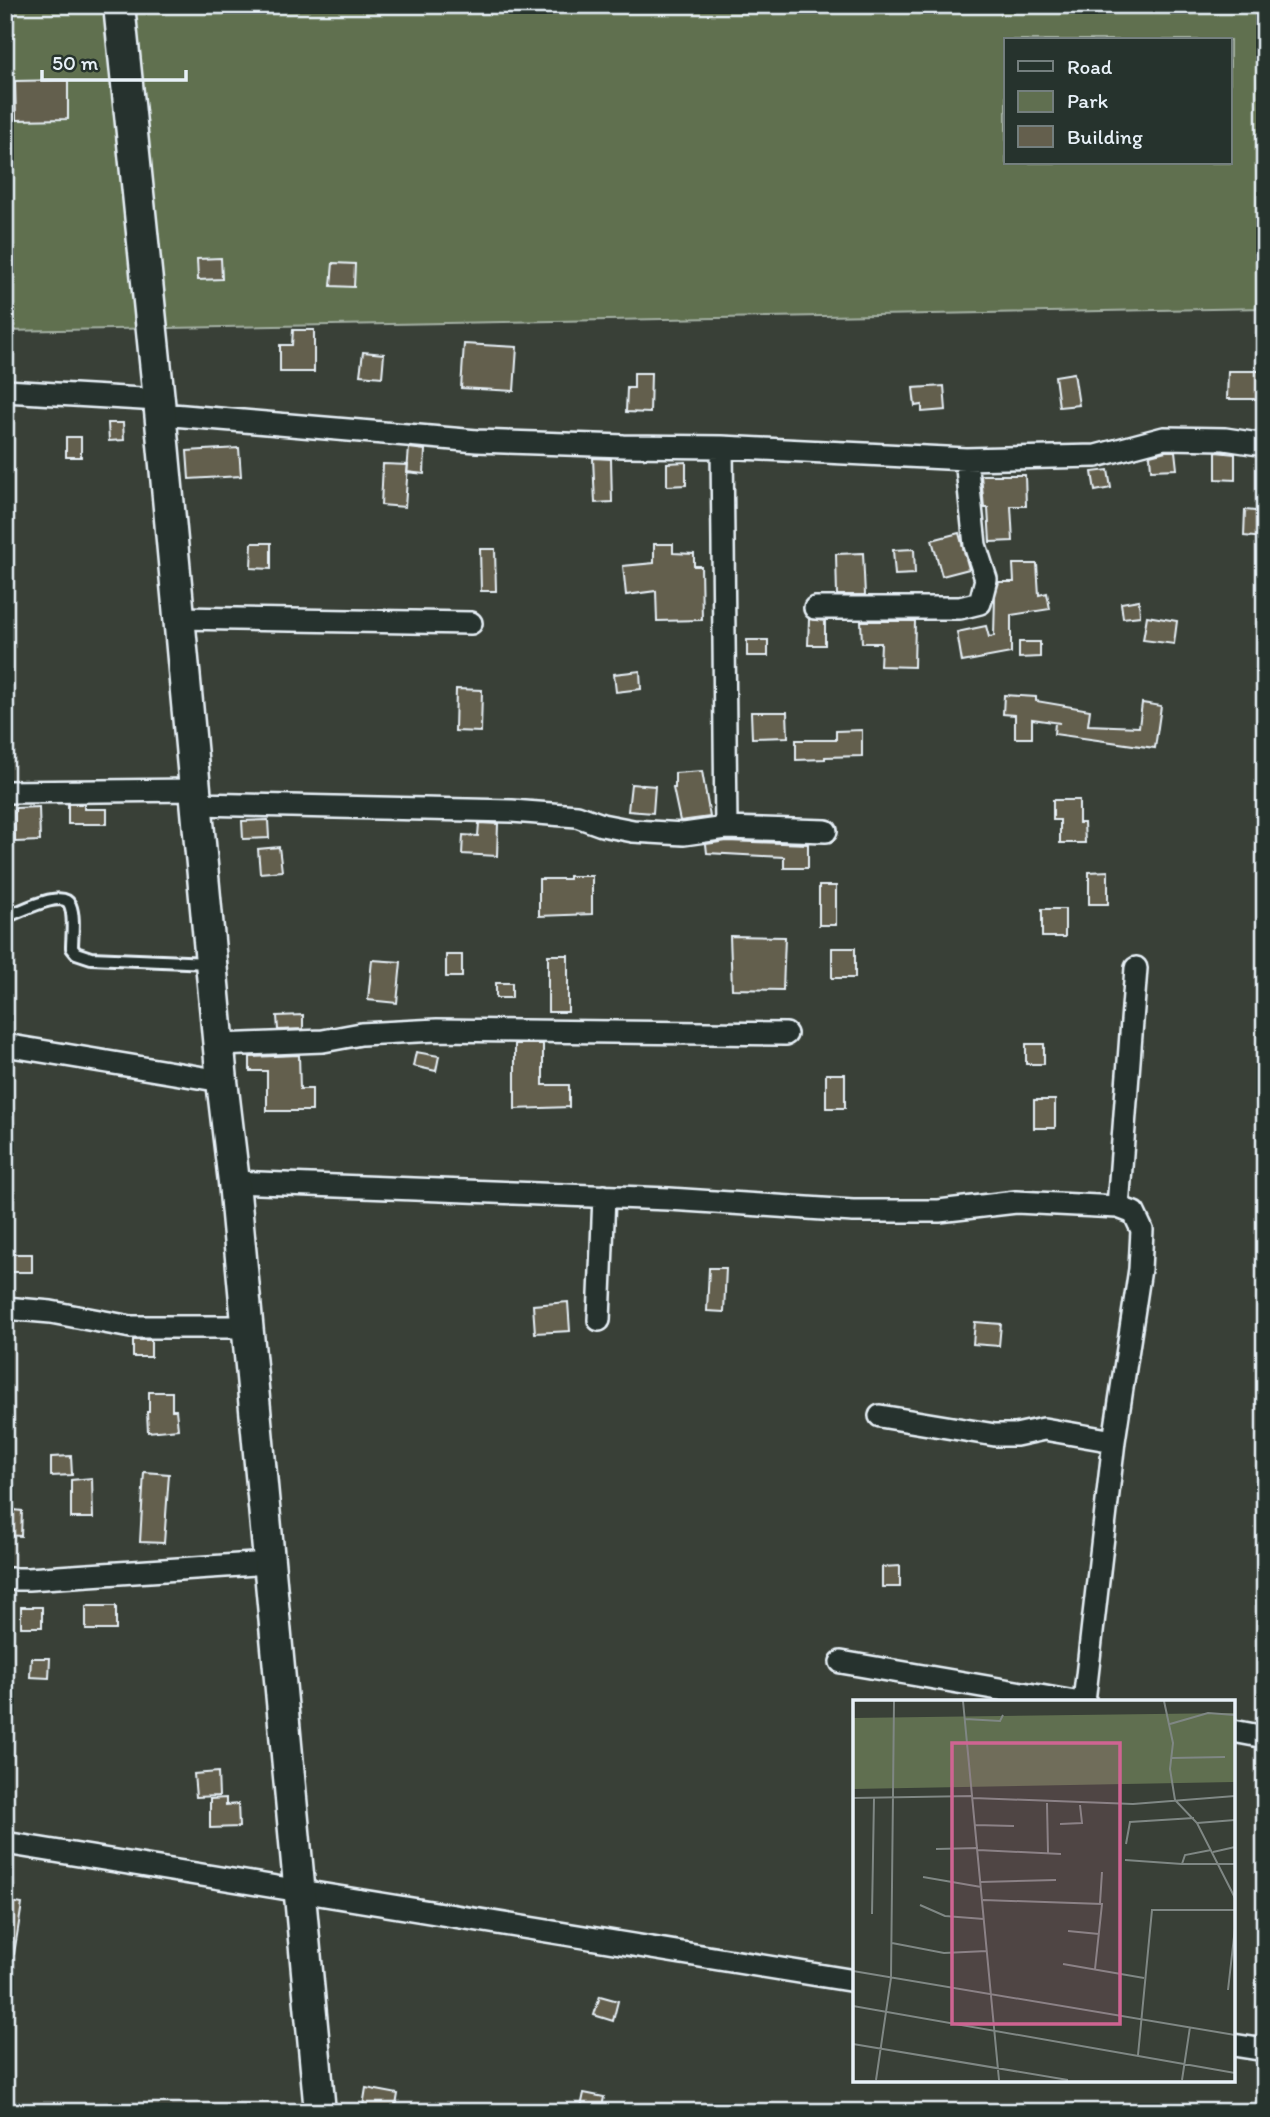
<svg xmlns="http://www.w3.org/2000/svg" width="1270" height="2117" viewBox="0 0 1270 2117" font-family="Itim,sans-serif">
<style>
.green{fill:#606f50;stroke:#a4b0a4;stroke-width:2;fill-rule:evenodd}
.building{fill:#645f4d;stroke:#e8f1f8;stroke-width:2}
.lines{fill:none;stroke-linecap:round;stroke-linejoin:round}
.lane-casing{stroke:#e8f1f8;stroke-width:16}
.street-casing{stroke:#e8f1f8;stroke-width:26}
.secondary-casing{stroke:#e8f1f8;stroke-width:35}
.lane{stroke:#26332d;stroke-width:10}
.street{stroke:#26332d;stroke-width:21}
.secondary{stroke:#26332d;stroke-width:30}
.inset-road{fill:none;stroke:#7f8784;stroke-width:2}
.view{fill:#cf6492;fill-opacity:0.15;stroke:#cf6492;stroke-width:3.5}
.inset-edge{fill:none;stroke:#e8f1f8;stroke-width:3.5}
</style>
<rect width="100%" height="100%" fill="#394037"/>
<filter id="ink" filterUnits="userSpaceOnUse"><feTurbulence type="fractalNoise" baseFrequency=".0143" numOctaves="2"/><feDisplacementMap in="SourceGraphic" scale="14" xChannelSelector="R" yChannelSelector="G"/><feConvolveMatrix kernelMatrix="1 2 1 2 8 2 1 2 1" color-interpolation-filters="sRGB"/></filter>
<g filter="url(#ink)">
<!-- green -->
<path class="green" d="M5 5H1265V308L5 331ZM1006 40H1230V163H1006Z"/>
<!-- building -->
<path class="building" d="M68 80V119L16 120 15 81Z
M221 258 222 279 198 280 197 259Z
M333 263 355 264 354 287 331 286Z
M293 330H314V372H280V345H292Z
M464 344 517 347 514 391 461 388Z
M363 352 384 354 382 377 360 375Z
M1228 371H1265V399H1227Z
M634 373H651L650 413 626 412 627 388H634Z
M1074 373 1079 405 1059 407 1055 376Z
M944 386 946 410 922 412V405L915 406 913 388Z
M108 423H123L124 440 109 441Z
M66 437H81V457H66Z
M239 448 241 476 189 479 187 451Z
M409 448 425 450 424 474 407 472Z
M1166 451H1175L1177 469 1151 470 1150 455Z
M1216 452 1235 454V480L1216 479Z
M593 458 611 459 612 502 595 503Z
M686 462V485L667 486V463Z
M383 464 408 465 405 507 381 505Z
M1108 470 1111 488 1095 491 1092 472Z
M981 475H1025L1026 506H1011L1013 541 990 542 988 508H984Z
M1245 510 1265 512V538L1244 536Z
M959 533 969 569 942 576 932 540Z
M252 543H271V569L251 568Z
M654 544H673V553L694 554V566H701L702 620 657 621 656 591 626 595 623 566 654 563Z
M480 549H495L496 591H481Z
M914 549 915 574 895 575 893 550Z
M863 553 865 595H837L836 554Z
M1013 564H1037L1039 595 1047 593 1050 609 1011 615V653L962 662 957 632 986 626 989 637 994 636 995 596 999 582H1014Z
M1139 600 1140 616 1123 618 1121 603Z
M1147 616 1177 621 1174 644 1143 640Z
M809 619 825 621V645H808Z
M861 621H915L914 667 880 666 881 643H862Z
M747 640H768V656H747Z
M1019 642H1040V657L1019 658Z
M640 671 641 689 616 692 614 674Z
M456 689 482 690 481 732 455 731Z
M1004 695 1036 697V701L1090 710 1088 725 1139 727 1142 703 1161 706 1155 748 1054 734 1055 723H1060L1032 719V738H1015V715L1003 714Z
M751 712H787L788 737 752 738Z
M862 730V756L825 757V759L796 760V740H836V731Z
M702 771 710 817 680 821 673 788H675V773Z
M631 784 655 786 653 813 628 811Z
M1053 800H1079V823H1084L1085 843H1060V820H1053Z
M68 804H84V809H107V824H68Z
M39 807 40 841 15 842V808Z
M268 820 269 838 243 839 242 821Z
M479 823 498 824 497 856 462 854 463 835 478 836Z
M727 841 808 844V868H784V857L707 853 706 844Z
M279 847 282 871 260 873 258 849Z
M1108 871V904H1089V872Z
M569 876H592V914L539 916V879H569Z
M819 886H836V925H819Z
M1042 909H1065V937H1042Z
M730 936 785 937 783 990 732 989Z
M832 948H855V978H832Z
M446 955H462V977H446Z
M548 955H568V1012H548Z
M372 960 401 962 397 1003 368 1000Z
M496 983H512V998H496Z
M303 1015V1029L278 1030 277 1016Z
M515 1044H543V1085H569V1107L515 1109Z
M1026 1044H1044V1064H1026Z
M416 1052 439 1056 436 1071 413 1066Z
M299 1055 300 1089H312V1111H267V1071H250V1057Z
M826 1074H845V1108H826Z
M1034 1100H1055V1128H1034Z
M5 1254H32V1272H5Z
M709 1268H726L724 1312 707 1311Z
M568 1302 570 1331 535 1333 533 1305Z
M975 1322 1001 1324 999 1346 973 1344Z
M133 1340H151V1357H133Z
M149 1392H172V1410H176L178 1429 148 1432 147 1412H149Z
M71 1456 72 1475 51 1476V1457Z
M144 1472 169 1474 164 1543 140 1542Z
M92 1478 93 1518H71V1480Z
M5 1509 22 1511 21 1536 5 1535Z
M900 1566V1587H882V1567Z
M86 1606H116V1630H86Z
M21 1607H42V1627H21Z
M31 1658H50L49 1678 30 1677Z
M218 1772 219 1796 196 1797 194 1774Z
M226 1798V1805L238 1804 239 1827 210 1828V1799Z
M5 1901 22 1904 14 1954H5Z
M600 1996 618 2001 613 2021 594 2015Z
M366 2088 398 2094 395 2112H362Z
M584 2093 604 2097 601 2112H580Z"/>
<g class="lines">
<defs>
<path id="lane" d="M5 917C18 913 63 888 70 905 75 917 72 935 72 948L76 953 91 958 209 963"/>
<path id="street" d="M5 391 159 400
M161 414 477 441 624 446 722 447 966 459 1096 456 1164 438 1225 439 1265 445
M722 447 726 828
M815 608H960L980 603 986 579 975 545 966 459
M179 618 471 623
M5 792 195 790
M196 804 512 811 577 816 602 825 633 831 684 834 726 828 826 831
M5 1045 222 1081
M219 1045 323 1041 361 1034 437 1030 786 1034
M234 1182 669 1199 853 1211H939L1016 1202 1118 1207 1134 1213 1142 1230 1140 1269 1114 1441 1084 1702
M1118 1207 1136 968
M5 1308 51 1312 131 1327H247
M599 1320 604 1196
M880 1416 995 1435H1016L1044 1429 1114 1441
M5 1579H28L270 1563
M841 1662 1075 1702
M1233 1731 1265 1737
M5 1843 855 1981
M1233 2045 1265 2050"/>
<path id="secondary" d="M119 5 159 400 222 1081 234 1182 320 2112"/>
</defs>
<!-- lane casing -->
<use href="#lane" class="lane-casing"/>
<!-- street casing -->
<use href="#street" class="street-casing"/>
<!-- secondary casing -->
<use href="#secondary" class="secondary-casing"/>
<!-- lane -->
<use href="#lane" class="lane"/>
<!-- street -->
<use href="#street" class="street"/>
<!-- secondary -->
<use href="#secondary" class="secondary"/>
</g>
</g>
<!-- overview -->
<g transform="translate(853 1700)">
<rect width="382" height="382" fill="#394037"/>
<path d="M381 13V82L0 89V18Z" fill="#606f50"/>
<path class="inset-road" d="M110 1 146 380M311 1 320 43 317 69 322 100 344 123 382 198M112 19 147 21 150 15M317 24 355 13 382 15M318 58 372 57M0 98 120 96M120 98 280 104 382 96M194 103 195 153M344 123 382 120M207 124 229 123 227 105M122 125 161 126M273 144 277 122 341 118M83 149 125 148M125 150 208 154M358 150 332 155 329 164H382M360 152 382 147M272 160 329 164M70 177 128 187M128 182 203 180M130 200 249 204 242 269M247 203 249 172M67 205 92 216 131 219M19 214 21 98M215 231 246 234M39 243 91 253 134 251M210 264 291 278M0 271 382 335M375 290 382 228M0 306 382 373M0 344 215 380M285 355 299 210H382M23 380 38 278 41 1M329 380 337 327"/>
<path class="view" d="M99 43H267V324H99Z"/>
<rect width="382" height="382" class="inset-edge"/>
</g>
<!-- margin -->
<rect width="1270" height="2117" fill="none" stroke="#26332d" stroke-width="28"/>
<rect x="14" y="14" width="1242" height="2089" fill="none" stroke="#e8f1f8" stroke-width="2.5" filter="url(#ink)"/>
<!-- legend -->
<rect x="1004" y="38" width="228" height="126" fill="#26332d" stroke="#747f7e" stroke-width="2"/>
<rect x="1018" y="61" width="35" height="10" fill="#26332d" stroke="#747f7e" stroke-width="2"/>
<text x="1067" y="74" font-size="21" fill="#e8f1f8">Road</text>
<rect x="1018" y="91" width="35" height="21" fill="#606f50" stroke="#747f7e" stroke-width="2"/>
<text x="1067" y="108" font-size="21" fill="#e8f1f8">Park</text>
<rect x="1018" y="126" width="35" height="21" fill="#645f4d" stroke="#747f7e" stroke-width="2"/>
<text x="1067" y="144" font-size="21" fill="#e8f1f8">Building</text>
<!-- scale -->
<path d="M42 70v10h144v-10" fill="none" stroke="#e8f1f8" stroke-width="3.5"/>
<text x="52" y="70" font-size="21" fill="#e8f1f8" stroke="#26332d" stroke-width="5" paint-order="stroke">50 m</text>
</svg>
